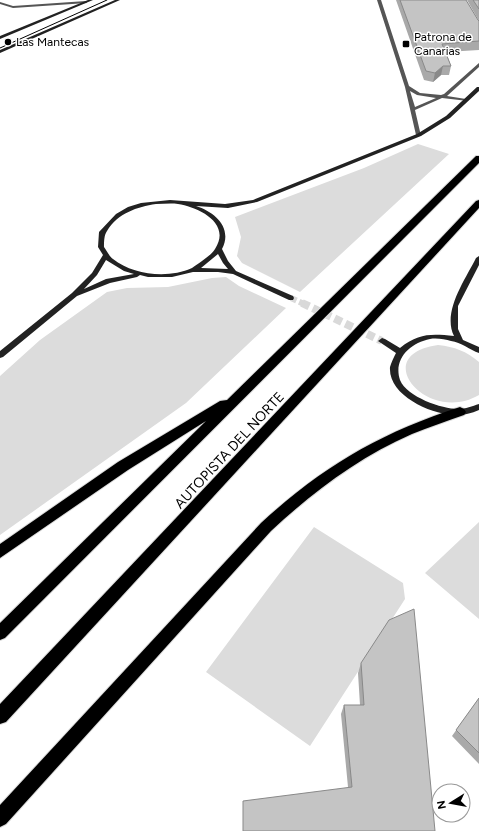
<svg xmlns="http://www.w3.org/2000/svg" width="479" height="831" viewBox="0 0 479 831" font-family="Figtree,sans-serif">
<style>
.green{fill:#dcdcdc}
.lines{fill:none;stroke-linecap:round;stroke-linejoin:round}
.secondary-tunnel-far1{stroke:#d9d9d9;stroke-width:6;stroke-dasharray:6 3;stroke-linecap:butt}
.secondary-tunnel{stroke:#d9d9d9;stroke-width:8;stroke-dasharray:8 4;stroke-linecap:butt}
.highway-casing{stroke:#dbdbdb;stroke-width:2}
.street{fill:#555;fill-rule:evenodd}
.secondary{fill:#222;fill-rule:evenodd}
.highway{fill:#000;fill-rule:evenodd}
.tram{stroke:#000;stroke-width:1}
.wall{fill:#a9a9a9}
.shaded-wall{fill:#898989}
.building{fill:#c4c4c4;stroke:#898989}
.poi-dot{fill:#000;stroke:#fff;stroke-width:1.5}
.labels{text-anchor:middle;stroke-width:3;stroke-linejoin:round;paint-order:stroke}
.far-poi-label{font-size:12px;fill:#000;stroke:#fff;text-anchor:start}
.street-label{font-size:14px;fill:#000;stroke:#fff}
</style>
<rect width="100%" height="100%" fill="#fff"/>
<!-- green -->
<path class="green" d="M418 144 449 154 300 292 242 263 237 256 241 237 235 217 364 168Z
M226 277 239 286 286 308 186 403 0 535V376L40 340 107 292 127 288 168 287 212 278Z
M438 345C455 347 466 351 479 362V395C428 425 367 355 438 345Z
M479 522V619L425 573Z
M314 527 403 583 405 599 310 746 206 672Z"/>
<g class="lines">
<!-- secondary-tunnel-far1 -->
<path class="secondary-tunnel-far1" d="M291 298 304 304"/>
<!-- secondary-tunnel -->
<path class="secondary-tunnel" d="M302 303 382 341"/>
<defs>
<path id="highway" d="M476 156H479V163L5 638 0 640V623L206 421 128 470 0 558V544L118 462 220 401 227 400Z
M479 200V208L6 722 0 724V704L476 201Z
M460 407 464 409 466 412 464 415C447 421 429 427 412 434 359 457 313 492 271 531L6 824 0 827V805L261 523C323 466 380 433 460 407Z"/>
</defs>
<!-- highway casing -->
<use href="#highway" class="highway-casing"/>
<!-- street -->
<path class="street" d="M377 0H381L409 86 420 93 441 95 444 94 479 63V67L447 96 466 99H468V101L442 98 415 110 421 136 416 135 405 87ZM410 91 417 95 436 98 415 107Z
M86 1 87 3 13 8 0 4V2L13 6Z"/>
<!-- secondary -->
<path class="secondary" d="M88 0H93L0 39V36Z
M115 0H120L0 53V50Z
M477 87H479V91L450 118 421 136 257 202 228 208 196 206C215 212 233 228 222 249L228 261 236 271 293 296 294 298 293 300H289L233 274 218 272H193L172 277H148L140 275 137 277 110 283 77 296 3 357 0 358V351L72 293 92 273 103 255 98 247 99 232 116 214 128 207 141 203 170 200 225 204 253 200 417 134 446 116ZM156 204C163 204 171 203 178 204 198 207 232 223 215 249 212 254 207 257 202 261 199 263 195 266 192 268 168 279 133 275 113 259 109 256 107 251 104 247 104 242 104 235 107 231 118 213 137 207 156 204ZM218 254 223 263 228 269 201 268ZM106 260 124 271 134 274 106 279 84 289 97 275Z
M479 256V265L458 306V329L463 340 479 347V353C470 350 461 342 451 341 445 339 436 338 430 339 410 343 393 359 400 380 407 397 442 409 458 409 466 409 472 406 479 404V410C470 414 461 416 452 415 429 413 388 395 390 367 391 363 394 357 396 353L378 341 382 338 385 339 400 348C419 333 431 334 454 336 442 312 465 280 476 258Z"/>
<!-- highway -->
<use href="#highway" class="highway"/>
<!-- tram -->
<path class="tram" d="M0 48 107 0"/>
</g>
<!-- wall -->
<path class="wall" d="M396 0H466L478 20 479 21 467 0H479V50L446 52 451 66 449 75H441L433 82 424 80Z
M361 663 435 831 348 787 341 714 344 705H360L358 673Z
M479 698V764L452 736Z"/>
<!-- shaded-wall -->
<path class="shaded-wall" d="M443 66 441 75 433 82 435 73Z"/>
<!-- building -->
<path class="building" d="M400 0H466L478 20 479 21V41L442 44 451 66H443L435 73 426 71Z
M473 0H479V9Z
M414 609 435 831H243V801L352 787 344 705H364L361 663 389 620Z
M479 698V753L456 730Z"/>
<!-- markers -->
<g class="poi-dot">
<circle cx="8" cy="42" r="4"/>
<rect x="402" y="40" width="8" height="8" rx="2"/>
</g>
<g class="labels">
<!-- far-poi labels -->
<g class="far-poi-label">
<text x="414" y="41">Patrona de<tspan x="414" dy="14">Canarias</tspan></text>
<text x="16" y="46">Las Mantecas</text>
</g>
<!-- street labels -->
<g class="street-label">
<text transform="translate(229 450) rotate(-47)" y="5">AUTOPISTA DEL NORTE</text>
</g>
</g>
<!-- north arrow -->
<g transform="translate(451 803) rotate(259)"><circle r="19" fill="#ffffff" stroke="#999999"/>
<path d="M0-3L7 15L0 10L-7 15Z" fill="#000000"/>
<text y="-6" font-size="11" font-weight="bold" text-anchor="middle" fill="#000000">N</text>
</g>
</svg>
